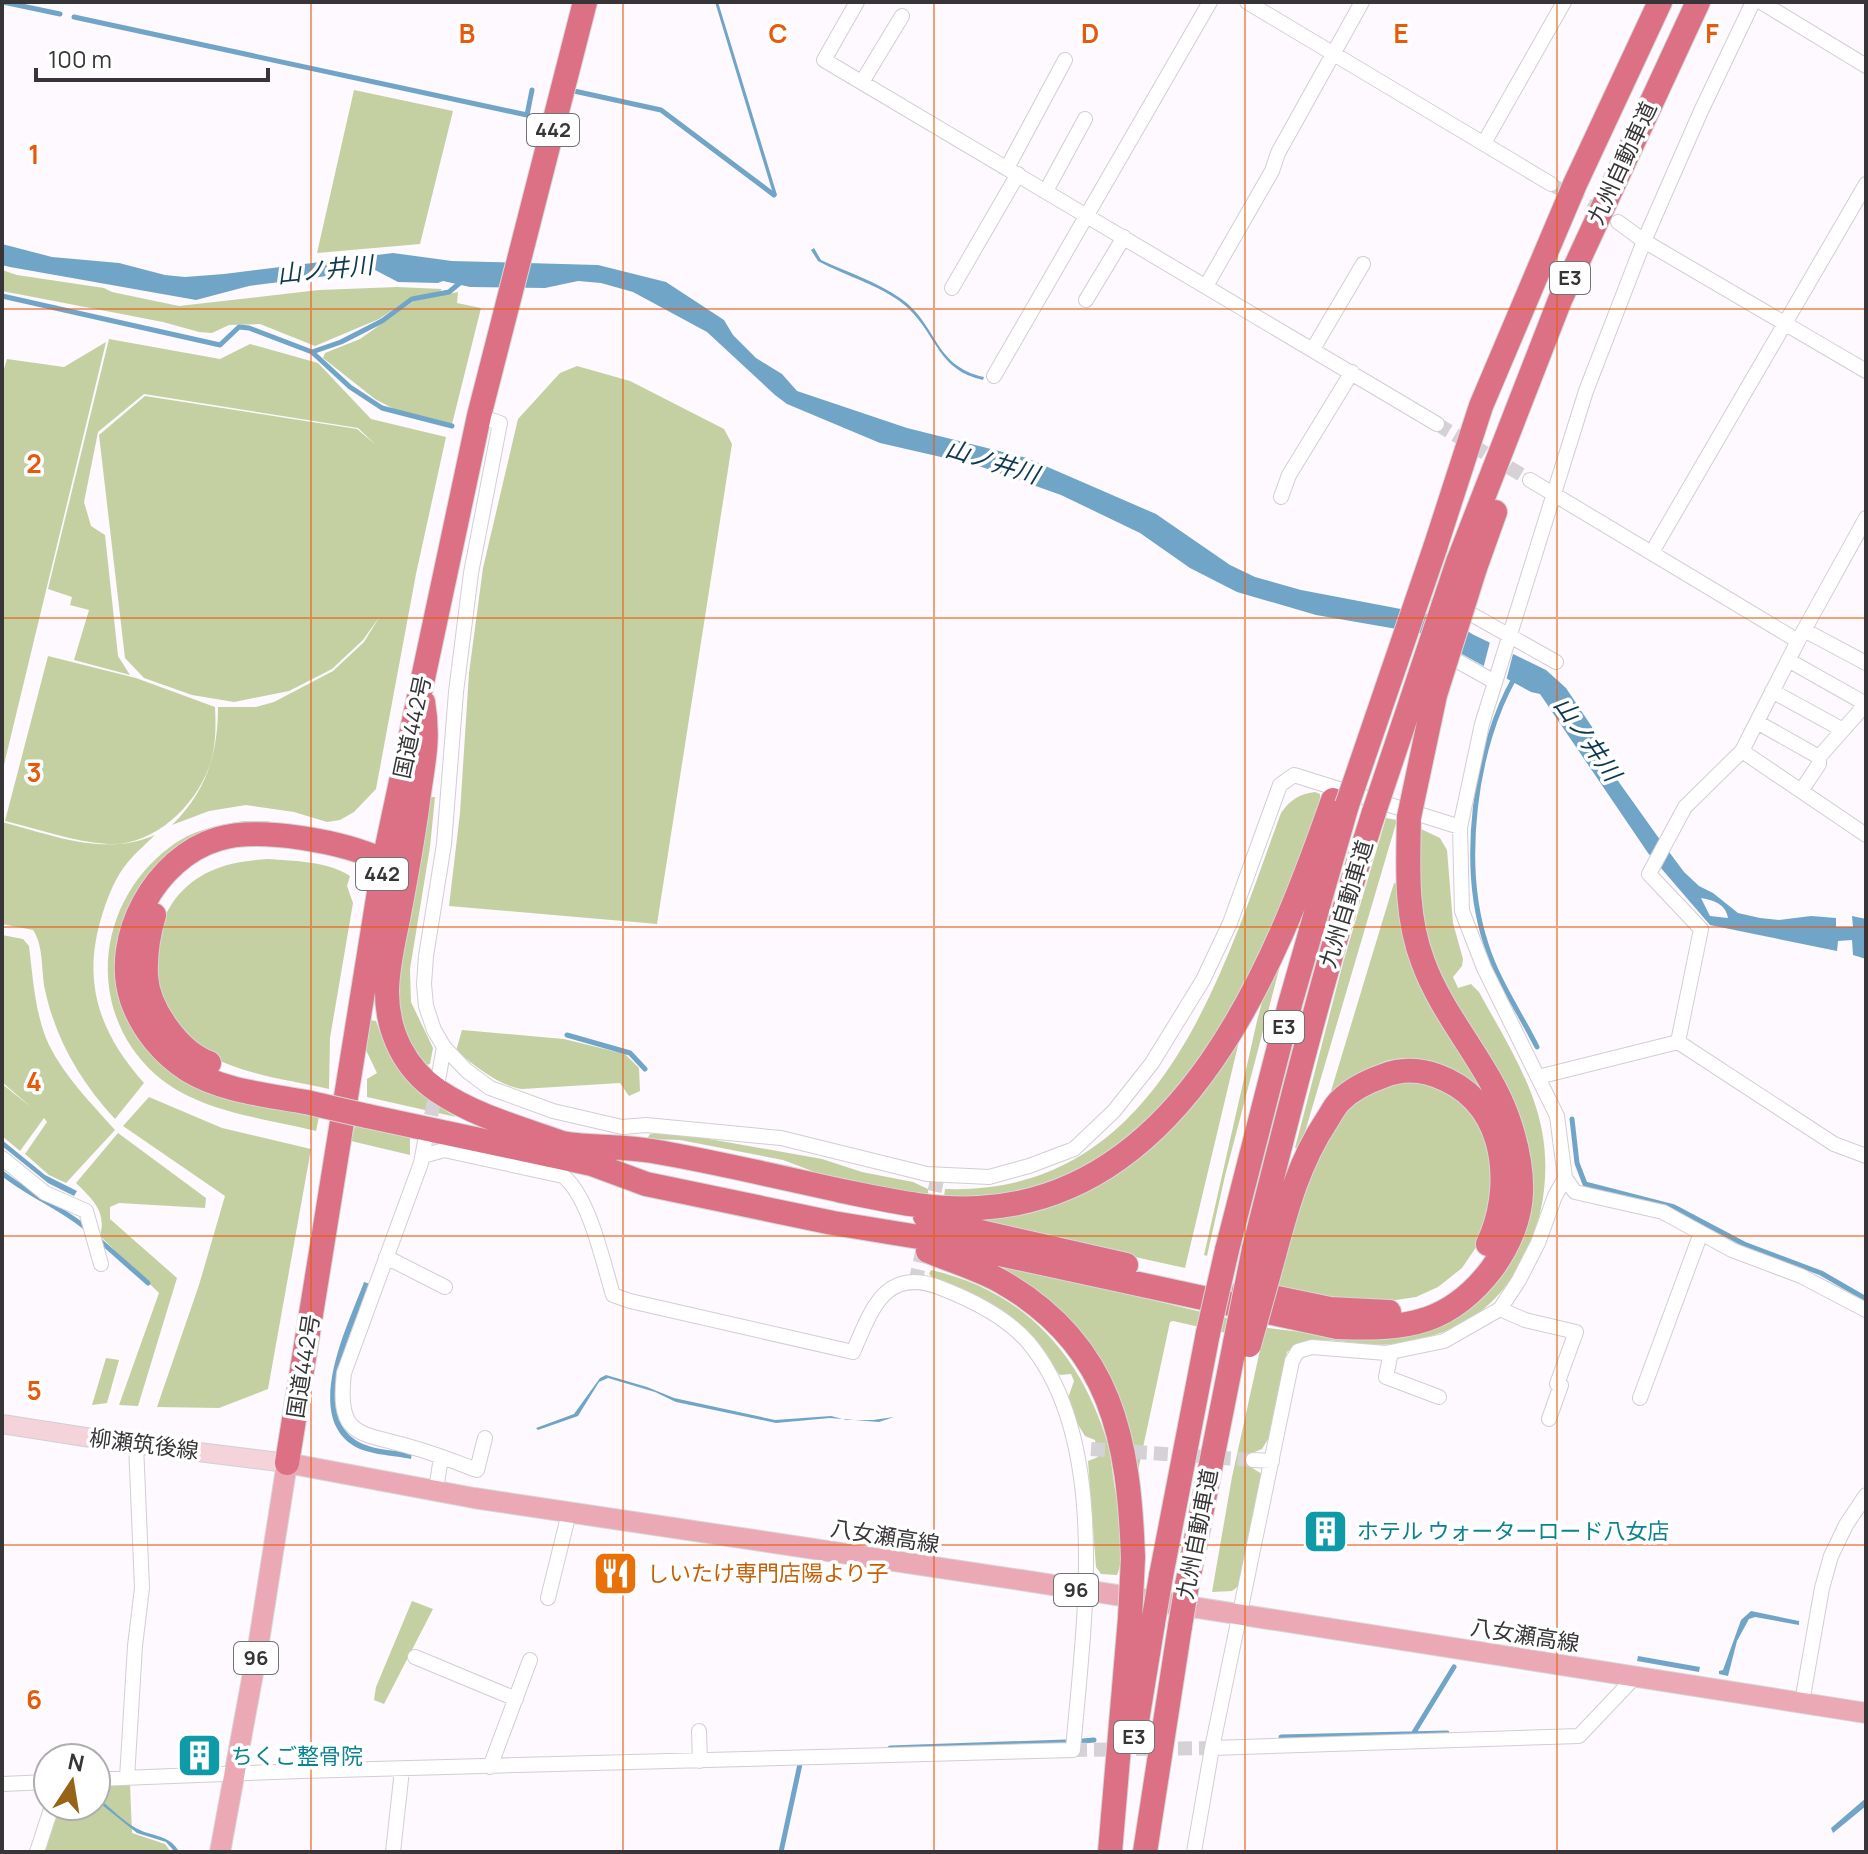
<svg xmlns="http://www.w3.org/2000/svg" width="1868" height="1854" viewBox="0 0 1868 1854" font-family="Manrope,'Noto Sans JP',sans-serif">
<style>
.green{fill:#c4d0a2}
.water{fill:#71a5c7;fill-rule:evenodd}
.pier{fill:#fdf9fe}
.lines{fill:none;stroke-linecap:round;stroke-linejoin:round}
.stream{stroke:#71a5c7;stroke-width:5}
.street-tunnel{stroke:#d5d2d6;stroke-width:14;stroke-dasharray:14 7;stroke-linecap:butt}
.street-casing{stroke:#d2ced2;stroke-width:16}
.secondary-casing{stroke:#d2ced2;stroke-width:20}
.primary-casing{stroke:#d7d7d7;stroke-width:22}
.highway-casing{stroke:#d7d7d7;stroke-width:26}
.street{stroke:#fff;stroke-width:14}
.secondary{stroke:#f4d4da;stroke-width:18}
.primary{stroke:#eaa9b5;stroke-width:20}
.highway{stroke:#dc7084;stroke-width:24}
.highway-bridge-casing{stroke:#d7d7d7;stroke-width:26;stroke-linecap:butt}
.highway-bridge{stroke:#dc7084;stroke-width:24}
.grid{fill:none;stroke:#e8590c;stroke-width:2;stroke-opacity:0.55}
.labels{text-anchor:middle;stroke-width:7;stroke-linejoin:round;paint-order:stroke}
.shield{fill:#fff;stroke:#737273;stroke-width:2}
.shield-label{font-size:20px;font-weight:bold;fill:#373537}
.street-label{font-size:22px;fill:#373537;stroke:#fff}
.culture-label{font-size:22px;fill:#0d838f;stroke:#fff;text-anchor:start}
.food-label{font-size:22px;fill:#c56008;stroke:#fff;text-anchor:start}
.water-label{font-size:24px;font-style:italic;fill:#0d3850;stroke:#fff}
.grid-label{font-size:26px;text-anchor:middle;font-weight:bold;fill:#e8590c;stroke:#fff;stroke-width:7;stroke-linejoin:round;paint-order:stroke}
</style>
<rect width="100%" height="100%" fill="#fdf9fe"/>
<!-- green -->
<path class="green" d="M354 90 453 111 420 244 317 253Z
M2 270 17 275 104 288 112 292 179 306 319 290 397 287 442 289 439 292 412 297 379 319 315 346 260 324 229 325 212 333 199 332 163 322 2 291Z
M458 292 457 303 481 308 452 424 396 410 375 399 323 358 325 353 360 339 414 301Z
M109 339 220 359 250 344 318 363 371 419 446 437 416 574 376 789 354 812 340 820 327 822 294 812 246 805 209 811 172 825C206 792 218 754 218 707H256L274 702 333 671 364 642 380 616 363 640 332 669 289 691 234 702 192 695 144 678 125 658 99 435 145 396 357 429 376 445 358 428 144 394 98 432 84 502 91 526 105 535 118 656 130 675 74 660 89 610 70 605 72 597 48 589Z
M106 342 2 773V376L7 359 64 367Z
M577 366 630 381 724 429 732 444 657 924 449 906 460 813 469 673 483 568 518 419 560 373Z
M48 656 136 678 215 707C216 727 216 748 209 767 194 808 153 846 108 844 74 842 39 829 5 821Z
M1315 792 1320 794V798C1309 844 1289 886 1271 929 1260 953 1252 978 1239 1001 1202 1073 1144 1143 1069 1176 1029 1194 986 1196 944 1197L945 1189C1160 1196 1221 976 1281 813 1290 800 1299 794 1315 792Z
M426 797H435L430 847 410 969 411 1002 433 1048 430 1064 424 1066 404 1041 395 977Z
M1386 818 1397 820 1300 1149 1295 1148 1343 963Z
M244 821H266L329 834 261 826 156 869 148 1049 320 1112 316 1131C264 1118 198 1112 156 1075 84 1011 96 902 170 847 192 830 218 825 244 821Z
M2 822C52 835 105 857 155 835 146 844 136 852 128 862 116 876 109 894 103 912 81 980 98 1031 144 1083L115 1119C80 1081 56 1040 45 990 41 971 44 946 33 930L2 924Z
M1421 829 1440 838 1447 850 1453 923 1463 959 1462 966 1453 977 1458 988 1471 984 1479 992C1503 1036 1533 1082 1542 1131 1555 1199 1530 1282 1468 1320 1446 1334 1418 1340 1393 1344 1358 1349 1314 1328 1287 1352L1270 1436 1262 1449 1252 1453 1249 1466 1262 1474 1241 1584 1232 1591 1212 1592 1232 1477 1262 1341 1173 1321 1170 1322 1136 1480 1118 1409 986 1260 1268 1328 1367 1340 1390 1339 1443 1322 1529 1207 1532 1170 1528 1141 1506 1092 1447 994 1419 920Z
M268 859C294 861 327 861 350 876L347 886 353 903 330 1038 329 1089C285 1079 233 1074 196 1047 142 1009 141 914 198 878 220 864 243 861 268 859Z
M1394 883 1397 884 1436 1015 1488 1097C1427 1046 1386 1043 1328 1101Z
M2 935 23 939 29 946C33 978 35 1015 49 1045 65 1077 91 1103 115 1130L66 1183 49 1175 25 1154 47 1122 44 1118 20 1151 2 1136V1084L31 1107 2 1082Z
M1287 939 1225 1176 1207 1256 1204 1255 1257 1021 1266 987Z
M370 1020 376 1021C390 1064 417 1094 456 1117L367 1097V1079L377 1073 365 1048Z
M462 1030 564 1039 625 1054 639 1068 640 1091 629 1096 620 1083 522 1089C497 1085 476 1066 456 1051Z
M1240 1037 1185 1268 953 1217 1106 1177 1153 1144 1202 1094Z
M1412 1081 1434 1085 1456 1095 1484 1126 1496 1179 1481 1240 1462 1268 1438 1287 1416 1297 1376 1303 1273 1289C1288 1238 1315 1119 1365 1093 1380 1085 1396 1083 1412 1081Z
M149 1097 222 1128 311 1149 268 1389 219 1408 157 1407 199 1285 225 1196 123 1126Z
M356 1122 410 1132V1155L351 1141Z
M670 1132 822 1159 862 1172 913 1182 928 1189V1197L833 1179 783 1160 680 1140 647 1139 650 1134Z
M118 1133 206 1198 205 1208 119 1203 110 1207V1219L177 1278 138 1406 119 1405 159 1293 100 1236C107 1211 92 1199 76 1183Z
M931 1270C1020 1290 1077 1349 1105 1435 1111 1452 1112 1472 1115 1489 1120 1514 1127 1551 1117 1575L1101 1574 1096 1567 1088 1461 1098 1457 1095 1440 1085 1436 1077 1423 1068 1398 1074 1381 1071 1374 1060 1375 1034 1342 934 1279 929 1274Z
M106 1358 119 1360 107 1403 92 1405Z
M412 1601 433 1609 384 1704 374 1700 376 1687Z
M130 1784 132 1833 165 1844 171 1852H41L56 1806H96V1785Z"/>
<!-- water -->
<path class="water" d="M715 2H718L777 195 774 197Z
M2 244 52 257 119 263 165 275 185 277 224 274 393 253 452 261 598 265 666 282 724 320 733 335 756 358 782 374 797 391 907 428 1027 458 1156 514 1230 565 1255 577 1301 590 1448 618 1472 634 1546 670 1566 688 1592 727 1597 746 1611 771 1658 837 1684 872 1699 886 1713 893 1738 913 1760 918 1779 920 1811 916 1836 918V927H1853L1852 916 1866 919V959L1853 955 1852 940 1838 941 1837 951 1710 925 1648 853 1540 694 1531 692 1460 653 1447 643 1420 633 1316 615 1237 592 1190 568 1140 533 1061 495 976 465 880 443 787 404 775 395 707 332 633 292 601 283 578 281 545 288 470 287 443 281 438 283 398 282 375 270 249 286 196 300 10 267 2 265ZM1701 898C1713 900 1726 904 1728 918L1710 916Z
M814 248 821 260C847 272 877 282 900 298 938 324 933 366 984 377L983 380C938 370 938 337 908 308 886 287 845 276 818 261L811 250Z
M2 1140 45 1175 77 1191 74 1196 48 1183 2 1146Z
M364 1282 370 1284C355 1325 305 1418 363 1444 377 1450 397 1451 412 1453L411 1459C393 1455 366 1455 351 1444 304 1411 349 1323 364 1282Z
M606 1375 647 1387 674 1398 775 1420 831 1416 846 1420H873L894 1417 879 1422 830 1418 776 1423 676 1402 655 1392 608 1378 599 1382 578 1416 538 1430 536 1428 574 1414 600 1378Z
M1751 1611 1799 1621V1625L1755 1617 1749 1619 1737 1641 1728 1676 1719 1674V1671L1723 1670 1741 1620Z
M1638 1656 1700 1667 1699 1672 1637 1661Z
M96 1796C110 1807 125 1824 142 1831 155 1836 172 1837 179 1852L174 1851 166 1842 137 1833 96 1800Z
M1866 1798V1806L1833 1833 1831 1828Z"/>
<!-- pier -->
<path class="pier" d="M1491 638 1514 650 1506 681 1483 669Z"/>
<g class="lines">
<!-- stream -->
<path class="stream" d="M3 2 60 14
M74 17 527 115 532 90
M574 91 661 110 774 195
M2 296 220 345 239 327 249 328 312 352 350 387 382 408 452 426
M312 352 341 342 382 321 412 299 449 292 461 282
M1515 677C1474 748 1460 865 1486 944 1497 980 1520 1013 1537 1047
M567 1035 630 1053 645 1069
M1572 1119 1577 1163 1585 1184 1674 1207 1744 1244 1821 1273 1866 1299
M2 1173C29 1195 61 1207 87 1229
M97 1238 148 1283
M1413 1734 1454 1667
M1281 1737 1447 1733
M1083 1741 1094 1740
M890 1748 1065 1742
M781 1852 800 1764"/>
<!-- street-tunnel -->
<path class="street-tunnel" d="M1551 184 1606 216
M1437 424 1530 480
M427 1136 437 1086
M930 1212 937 1180
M915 1283 924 1244
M1091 1449 1253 1460
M1073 1750 1212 1748"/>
<defs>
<path id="street" d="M857 2 824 60 1437 424
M1247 2 1551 184
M1761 2 1866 66
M862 82 902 16
M1484 143 1564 2
M1007 168 1065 60
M1046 191 1085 119
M1618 222 1644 241 1866 371
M1206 286 1272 171 1278 153 1362 2
M952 288 1018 174
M1086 300 1124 237
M1313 349 1363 264
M994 376 1210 2
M479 416 500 423 471 573 456 692 444 844 426 956 424 984 426 1006 434 1030 444 1047 467 1071 490 1088 553 1111 622 1127 646 1125 781 1138 927 1174 989 1177 1029 1166 1074 1149 1114 1111 1152 1063 1203 980 1230 923 1280 785 1294 775 1460 827
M1530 480 1798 641
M1281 497 1289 475 1352 372
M1866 518 1798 641 1742 751 1685 807 1649 874 1701 929 1678 1042 1834 1144 1866 1156
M1652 552 1866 184
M1432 592 1556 662
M1804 630 1866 663
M1443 653 1495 682
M1788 660 1866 704
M1772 691 1843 730
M1757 722 1819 757 1866 704
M1742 751 1866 835
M1801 791 1819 764V757
M1538 1077 1678 1042
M438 1080 444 1047
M426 1136 421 1163 344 1373C336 1439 361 1432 411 1447 434 1453 455 1462 477 1470L485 1438
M2 1158 45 1193 86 1211 101 1264
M1565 1178 1575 1192 1663 1212 1732 1250 1801 1276 1866 1310
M386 1257 445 1287
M1500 1309 1525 1320 1576 1332 1557 1384 1561 1385 1549 1419
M1391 1352 1386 1377 1439 1397
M1640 1398 1701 1233
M1253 1460 1272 1461
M436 1490 441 1457
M548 1598 569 1513
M415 1657 516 1699
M1802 1702 1822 1588 1831 1556 1846 1525 1866 1495
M699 1731 700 1761
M1212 1748 1579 1736 1636 1676
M490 1767 530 1660
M127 1778 135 1646 142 1588 136 1444
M96 1779 301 1771 1073 1750C1083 1629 1112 1442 1028 1342 1006 1317 972 1300 941 1288 884 1265 871 1312 853 1352L630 1301 613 1295C603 1262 589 1196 563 1176L444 1150 423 1156
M2 1784 48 1782
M37 1852 52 1806
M393 1852 402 1770
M1194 1852 1212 1748 1292 1361 1298 1351 1312 1347 1386 1353 1444 1341 1500 1309 1519 1280 1538 1243 1555 1196 1565 1178 1557 1116 1484 968 1462 911 1460 827 1482 724 1586 391 1644 241 1701 111 1753 2"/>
<path id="secondary" d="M2 1424 117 1442 287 1463"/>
<path id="primary" d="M220 1852 259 1641 287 1463 474 1498 1021 1580 1866 1713"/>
<path id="highway" d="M1435 548 1481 406 1575 184 1660 2
M1458 562 1560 300 1698 2
M1475 568 1495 512
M423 702C429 736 424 759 419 793 414 835 406 877 398 919 393 943 387 968 387 992 387 1032 405 1069 438 1091 475 1116 520 1128 562 1143
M154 915C148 935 145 955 146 976 148 1009 179 1052 209 1063
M306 1102C268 1095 222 1091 188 1070 163 1054 142 1029 132 1000 111 938 156 857 218 839 260 826 345 842 384 861
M367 1116 592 1164 646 1184 833 1223 931 1239 1337 1327C1368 1328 1397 1329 1427 1319 1476 1302 1519 1245 1521 1193 1522 1167 1516 1141 1507 1116 1487 1062 1443 1017 1423 962 1405 915 1408 866 1409 817
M562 1143C592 1148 622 1146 652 1151 716 1162 779 1177 842 1191 887 1200 933 1211 979 1208 1184 1197 1275 965 1333 800
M925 1216 963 1228 1126 1265
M1254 1249C1291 1102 1328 956 1374 812
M1227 1250 1290 1004 1347 805
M928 1251C952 1261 979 1269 1002 1282 1112 1345 1129 1440 1133 1558
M1274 1255C1287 1207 1299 1162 1327 1120 1331 1114 1335 1105 1341 1100 1352 1089 1369 1081 1383 1076 1404 1067 1427 1070 1447 1080 1508 1109 1514 1189 1488 1244
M1244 1291 1330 1309 1389 1312
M287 1463 384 861 479 416 585 2
M1161 1576 1208 1333
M1187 1585 1235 1343
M1134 1739 1153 1623
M1110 1852 1130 1618
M1145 1852 1180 1626"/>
</defs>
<!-- street casing -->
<use href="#street" class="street-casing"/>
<!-- secondary casing -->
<use href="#secondary" class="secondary-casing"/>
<!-- primary casing -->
<use href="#primary" class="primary-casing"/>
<!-- highway casing -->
<use href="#highway" class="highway-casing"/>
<!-- street -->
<use href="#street" class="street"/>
<!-- secondary -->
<use href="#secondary" class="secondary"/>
<!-- primary -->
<use href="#primary" class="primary"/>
<!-- highway -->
<use href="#highway" class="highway"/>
<defs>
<path id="highway-bridge" d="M1347 805 1435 548
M1374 812 1458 562
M1409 817 1435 695 1475 568
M306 1102 367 1116
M1208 1333 1227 1250
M1235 1343 1254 1249
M1249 1345 1274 1255
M1130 1618 1133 1558
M1153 1623 1161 1576
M1180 1626 1187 1585"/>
</defs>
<!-- highway-bridge casing -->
<use href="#highway-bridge" class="highway-bridge-casing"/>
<!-- highway-bridge -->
<use href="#highway-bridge" class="highway-bridge"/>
</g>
<!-- grid -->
<path class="grid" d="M311 2V1852M623 2V1852M934 2V1852M1245 2V1852M1557 2V1852M2 309H1866M2 618H1866M2 927H1866M2 1236H1866M2 1545H1866"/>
<!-- icons -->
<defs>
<symbol id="building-square" viewBox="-11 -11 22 22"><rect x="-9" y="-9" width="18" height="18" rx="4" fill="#0f9aa8" stroke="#fff"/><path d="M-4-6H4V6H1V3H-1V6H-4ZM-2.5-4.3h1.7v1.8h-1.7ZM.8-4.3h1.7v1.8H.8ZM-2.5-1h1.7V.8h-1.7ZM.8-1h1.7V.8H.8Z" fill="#fff"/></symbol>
<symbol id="restaurant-square" viewBox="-11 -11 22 22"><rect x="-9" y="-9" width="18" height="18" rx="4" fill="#e8710a" stroke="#fff"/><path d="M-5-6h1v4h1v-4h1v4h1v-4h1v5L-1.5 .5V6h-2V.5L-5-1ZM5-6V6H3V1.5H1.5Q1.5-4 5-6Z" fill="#fff"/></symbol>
</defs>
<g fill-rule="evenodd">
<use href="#building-square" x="1300" y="1506" width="51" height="51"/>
<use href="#restaurant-square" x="590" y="1548" width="51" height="51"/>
<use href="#building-square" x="174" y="1730" width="51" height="51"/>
</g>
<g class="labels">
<!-- shield labels -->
<g class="shield">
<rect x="527" y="114" width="52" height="32" rx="6"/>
<rect x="1550" y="262" width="40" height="32" rx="6"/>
<rect x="356" y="858" width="52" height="32" rx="6"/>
<rect x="1264" y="1011" width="40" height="32" rx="6"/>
<rect x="1054" y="1574" width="44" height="32" rx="6"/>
<rect x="234" y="1642" width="44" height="32" rx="6"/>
<rect x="1114" y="1721" width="40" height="32" rx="6"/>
</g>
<g class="shield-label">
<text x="553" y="137">442</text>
<text x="1570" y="285">E3</text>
<text x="382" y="881">442</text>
<text x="1284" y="1034">E3</text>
<text x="1076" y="1597">96</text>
<text x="256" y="1665">96</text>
<text x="1134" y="1744">E3</text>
</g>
<!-- street labels -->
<g class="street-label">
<text transform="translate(1622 163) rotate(-65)" y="8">九州自動車道</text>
<text transform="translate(412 727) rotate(-78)" y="8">国道442号</text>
<text transform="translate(1346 904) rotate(-73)" y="8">九州自動車道</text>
<text transform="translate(303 1366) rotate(-81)" y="8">国道442号</text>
<text transform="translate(144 1444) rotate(7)" y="8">柳瀬筑後線</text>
<text transform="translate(1197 1534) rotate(-79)" y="8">九州自動車道</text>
<text transform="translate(885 1536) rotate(9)" y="8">八女瀬高線</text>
<text transform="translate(1525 1635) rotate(9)" y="8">八女瀬高線</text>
</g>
<!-- culture labels -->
<g class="culture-label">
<text x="1357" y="1539">ホテル ウォーターロード八女店</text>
<text x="231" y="1764">ちくご整骨院</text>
</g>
<!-- food labels -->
<g class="food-label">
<text x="647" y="1581">しいたけ専門店陽より子</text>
</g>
<!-- water labels -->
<g class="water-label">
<text transform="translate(325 270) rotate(-6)" y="8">山ノ井川</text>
<text transform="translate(992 462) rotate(17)" y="8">山ノ井川</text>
<text transform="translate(1587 739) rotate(55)" y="8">山ノ井川</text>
</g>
</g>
<g class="grid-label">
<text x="467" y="43">B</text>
<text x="778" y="43">C</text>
<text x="1090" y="43">D</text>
<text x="1401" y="43">E</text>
<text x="1712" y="43">F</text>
<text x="34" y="164">1</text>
<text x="34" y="473">2</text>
<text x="34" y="782">3</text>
<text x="34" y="1091">4</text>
<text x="34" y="1400">5</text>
<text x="34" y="1709">6</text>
</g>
<!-- border -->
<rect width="1868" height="1854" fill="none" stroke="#373537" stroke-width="8"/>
<!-- north arrow -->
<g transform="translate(72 1782) rotate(12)"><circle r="38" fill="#ffffff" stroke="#afaeaf" stroke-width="2"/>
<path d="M0-6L14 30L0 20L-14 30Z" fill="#976417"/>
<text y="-12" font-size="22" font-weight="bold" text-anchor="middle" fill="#373537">N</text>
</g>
<!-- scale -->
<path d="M36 68v12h232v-12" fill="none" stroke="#373537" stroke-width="4"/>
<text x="48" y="68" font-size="24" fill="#373537" stroke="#ffffff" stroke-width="6" paint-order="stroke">100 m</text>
</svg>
